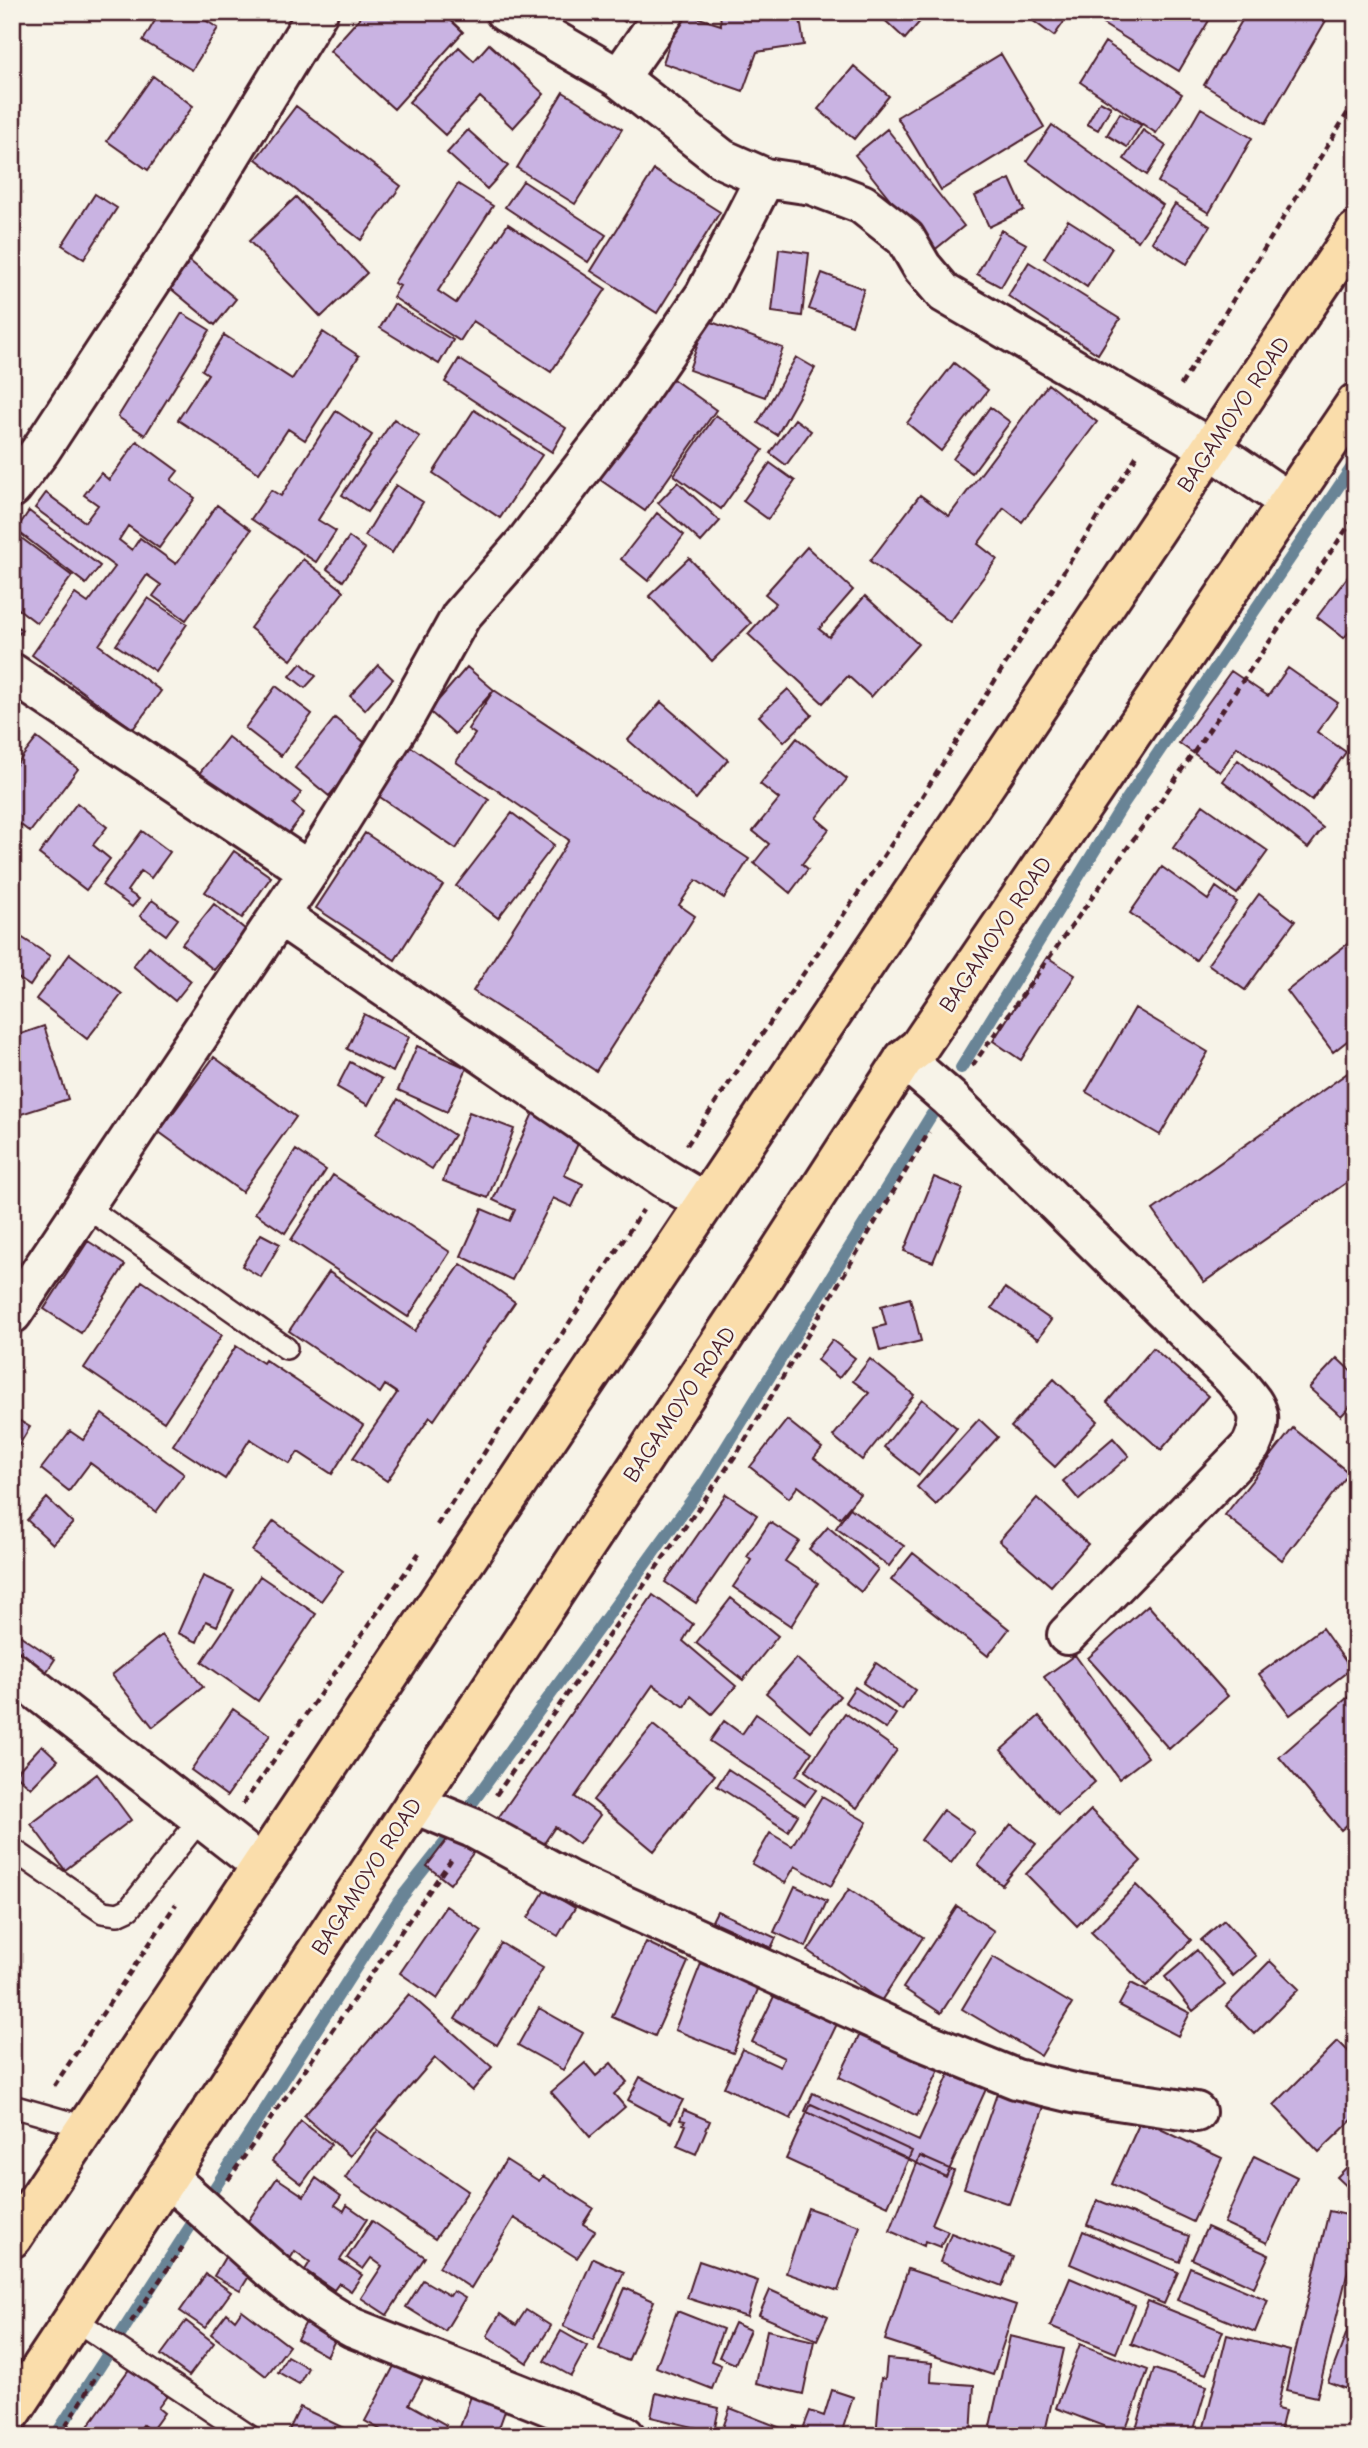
<svg xmlns="http://www.w3.org/2000/svg" width="1368" height="2448" viewBox="0 0 1368 2448" font-family="'Comic Neue',sans-serif">
<style>
.lines{fill:none;stroke-linecap:round;stroke-linejoin:round}
.stream{stroke:#698496;stroke-width:12}
.building{fill:#c9b3e2;stroke:#4a1f2b;stroke-width:2}
.lane-casing{stroke:#4a1f2b;stroke-width:26}
.street-casing{stroke:#4a1f2b;stroke-width:44}
.highway-casing{stroke:#4a1f2b;stroke-width:44}
.path{stroke:#4a1f2b;stroke-width:4.5;stroke-dasharray:7 5;stroke-linecap:butt}
.lane{stroke:#f7f3e8;stroke-width:21}
.street{stroke:#f7f3e8;stroke-width:38}
.highway{stroke:#faddab;stroke-width:38}
.labels{text-anchor:middle;stroke-width:5;stroke-linejoin:round;paint-order:stroke}
.street-label{font-size:23px;fill:#4a1f2b;stroke:#f7f3e8}
</style>
<rect width="100%" height="100%" fill="#f7f3e8"/>
<filter id="ink" filterUnits="userSpaceOnUse"><feTurbulence type="fractalNoise" baseFrequency=".0143" numOctaves="2"/><feDisplacementMap in="SourceGraphic" scale="14" xChannelSelector="R" yChannelSelector="G"/><feConvolveMatrix kernelMatrix="1 2 1 2 8 2 1 2 1" color-interpolation-filters="sRGB"/></filter>
<g filter="url(#ink)">
<g class="lines">
<!-- stream -->
<path class="stream" d="M961 1068 1122 806 1356 461
M470 1806 704 1483 932 1114
M207 2200 398 1902 451 1835
M55 2436 195 2219"/>
</g>
<!-- building -->
<path class="building" d="M160 12H192L218 28 192 70 143 41Z
M365 12H442L463 32 394 109 330 51Z
M612 12H647L642 20 631 13 625 22Z
M680 12 721 25 720 12H799L804 45 757 52 743 91 663 63Z
M876 12H928L905 39Z
M1021 12H1071L1054 36Z
M1096 12H1214L1179 71 1093 18Z
M1247 12H1331L1266 123 1204 85Z
M1105 42 1182 94 1156 133 1080 82Z
M489 44 544 94 513 128 480 97 445 135 409 102 459 47 474 61Z
M1001 54 1044 127 941 190 897 117Z
M854 66 889 96 854 139 818 109Z
M153 76 193 106 148 170 107 141Z
M563 92 622 129 575 204 517 168Z
M1100 101 1111 107 1098 130 1087 124Z
M296 106 401 186 361 240 256 159Z
M1201 108 1252 138 1209 213 1158 182Z
M1120 113 1141 125 1127 147 1107 135Z
M1052 125 1163 205 1138 241 1027 161Z
M887 129 964 226 932 252 855 155Z
M468 130 508 166 487 189 447 153Z
M1143 130 1166 146 1147 175 1124 159Z
M654 170 720 212 657 313 591 271Z
M1010 179 1024 210 989 227 975 196Z
M523 181 606 235 588 262 505 207Z
M458 184 493 206 438 291 456 303 508 224 606 289 551 372 473 321 460 341 393 297 400 286 394 283Z
M95 194 117 208 84 259 62 245Z
M296 197 367 273 321 317 249 241Z
M1175 204 1210 226 1187 264 1152 242Z
M1068 220 1112 248 1087 287 1044 258Z
M1001 230 1026 244 1001 287 977 274Z
M779 249 809 253 802 316 772 312Z
M185 257 236 299 215 325 164 283Z
M1029 262 1120 319 1098 354 1008 296Z
M822 273 864 289 852 325 809 309Z
M394 304 453 340 439 364 380 328Z
M182 313 210 330 145 435 118 417Z
M706 320 783 348 765 397 689 370Z
M323 332 359 356 305 440 288 429 259 473 178 420 208 374 202 370 224 335 292 379Z
M796 357 815 368 777 435 758 423Z
M459 359 566 428 552 452 445 382Z
M954 363 988 390 941 451 907 423Z
M670 377 716 410 645 511 599 479Z
M1048 384 1097 422 1022 522 1004 508 978 544 997 559 950 622 870 561 920 495 949 516Z
M990 407 1010 422 972 473 953 459Z
M474 410 542 455 500 518 433 473Z
M336 411 372 435 318 520 336 531 316 562 251 519 271 490 281 496Z
M716 415 763 450 721 509 674 475Z
M394 419 420 437 367 512 342 495Z
M795 419 811 431 786 465 770 453Z
M137 441 178 471 171 480 195 498 159 548 128 526 119 540 132 550 140 538 176 564 217 505 251 530 186 620 153 596 161 585 147 575 99 645 161 691 133 729 32 655 75 594 88 603 115 567 35 508 46 493 85 522 98 505 84 495 101 473 109 480Z
M770 463 795 481 768 519 743 501Z
M678 482 720 521 701 542 658 503Z
M396 485 423 502 392 553 365 536Z
M29 511 100 566 86 584 16 530Z
M657 513 684 535 648 581 621 559Z
M20 537 72 576 37 623 12 604V548Z
M349 537 365 549 343 581 327 569Z
M807 547 853 590 819 629 829 637 865 596 918 644 871 697 848 676 823 703 748 634 776 603 765 594Z
M689 558 751 623 712 661 649 596Z
M303 559 344 591 291 660 250 628Z
M1356 566V623L1344 638 1317 617Z
M148 598 187 624 155 671 116 645Z
M12 622 22 630 12 642Z
M301 663 316 676 305 688 290 676Z
M378 665 393 679 365 710 350 696Z
M467 667 494 690 455 734 429 711Z
M1288 668 1338 703 1317 732 1346 752 1312 800 1237 747 1220 772 1179 743 1231 671 1268 696Z
M276 686 312 714 281 756 245 728Z
M788 689 812 715 784 742 759 716Z
M494 690 749 859 724 898 696 880 679 905 695 916 596 1071 473 991 569 840 456 762 475 734 468 729Z
M661 702 728 760 696 799 628 740Z
M335 718 370 747 329 796 295 768Z
M228 737 301 793 293 804 304 813 279 846 194 780Z
M37 738 78 769 30 832 12 818V770Z
M797 738 847 779 816 818 829 829 802 864 808 869 790 893 754 863 769 844 753 831 779 799 760 784Z
M410 746 489 800 456 849 377 795Z
M1238 760 1323 828 1308 848 1223 781Z
M77 803 107 827 93 845 110 859 86 890 39 854Z
M1203 805 1268 851 1237 894 1173 848Z
M512 813 554 845 498 918 456 886Z
M142 831 170 852 151 878 141 871 127 891 139 899 132 907 102 885Z
M365 833 443 885 395 960 316 908Z
M234 851 271 877 242 918 205 892Z
M1162 867 1208 900 1216 887 1237 902 1196 960 1130 913Z
M1259 894 1295 921 1245 990 1208 964Z
M152 900 178 919 166 935 140 916Z
M214 904 246 930 214 970 182 944Z
M12 931 50 956 30 986 12 974Z
M1356 937V1034L1333 1052 1287 991Z
M149 946 191 981 175 1001 133 966Z
M70 954 122 994 87 1039 36 999Z
M1047 957 1075 975 1021 1060 993 1041Z
M1135 1008 1208 1052 1160 1135 1086 1092Z
M364 1014 409 1037 393 1072 347 1049Z
M44 1026 68 1099 12 1117V1037Z
M417 1046 467 1068 447 1112 398 1090Z
M214 1057 296 1117 242 1192 159 1132Z
M350 1062 382 1079 368 1105 337 1087Z
M1356 1067V1176L1204 1282 1153 1210Z
M398 1099 454 1135 432 1169 376 1134Z
M469 1112 514 1129 488 1198 443 1181Z
M533 1113 563 1127 580 1139 564 1175 583 1184 572 1207 553 1198 512 1280 461 1256 482 1209 510 1221 515 1210 493 1200Z
M296 1150 326 1170 285 1233 255 1213Z
M333 1175 450 1252 408 1317 291 1240Z
M934 1177 963 1189 933 1262 904 1251Z
M261 1234 280 1244 261 1277 242 1266Z
M88 1241 125 1265 81 1333 44 1309Z
M461 1264 515 1302 434 1420 430 1417 387 1481 353 1458 397 1393 385 1385 380 1393 289 1331 329 1272 415 1331Z
M142 1281 222 1335 164 1422 84 1368Z
M1005 1288 1051 1320 1038 1339 992 1308Z
M910 1298 921 1341 880 1351 874 1328 886 1325 881 1306Z
M832 1340 855 1358 839 1378 817 1360Z
M236 1346 263 1363 265 1360 363 1425 332 1474 298 1452 290 1464 250 1439 225 1479 173 1445Z
M1153 1348 1208 1396 1161 1450 1107 1402Z
M1337 1358 1356 1376V1400L1341 1416 1309 1388Z
M870 1359 914 1395 862 1460 833 1436 869 1393 853 1381Z
M1054 1379 1098 1421 1055 1467 1011 1427Z
M922 1399 957 1428 919 1475 884 1447Z
M102 1414 184 1474 156 1512 90 1463 69 1491 41 1469 70 1431 83 1440Z
M12 1416 30 1427 14 1453 12 1452Z
M979 1419 998 1437 936 1505 917 1487Z
M787 1420 822 1448 814 1458 860 1494 840 1518 798 1486 789 1498 750 1467Z
M1293 1428 1349 1473 1282 1560 1225 1515Z
M1356 1430V1450L1346 1440Z
M1113 1438 1129 1456 1079 1500 1063 1481Z
M726 1494 757 1515 696 1603 665 1582Z
M47 1498 73 1523 53 1544 27 1520Z
M1037 1498 1088 1544 1051 1586 999 1541Z
M850 1508 904 1546 889 1566 836 1528Z
M274 1521 343 1571 321 1601 252 1551Z
M770 1522 799 1541 785 1561 818 1583 791 1626 733 1587 751 1560 747 1557Z
M828 1527 878 1569 861 1592 809 1549Z
M913 1553 1009 1629 988 1656 891 1580Z
M203 1576 234 1590 217 1626 206 1621 197 1642 178 1633Z
M260 1576 316 1614 258 1701 202 1662Z
M653 1595 693 1624 683 1641 736 1686 712 1714 691 1696 685 1707 653 1685 575 1797 600 1815 579 1844 555 1827 539 1851 496 1821Z
M731 1598 778 1636 743 1680 696 1643Z
M1148 1605 1228 1696 1169 1749 1088 1658Z
M1322 1628 1351 1669 1290 1715 1259 1674Z
M12 1630 55 1659 41 1680 12 1660Z
M162 1635 203 1687 153 1727 112 1675Z
M1075 1655 1148 1757 1119 1779 1044 1677Z
M796 1658 840 1696 810 1731 766 1693Z
M876 1663 915 1690 902 1710 863 1683Z
M855 1687 896 1714 886 1729 845 1702Z
M1355 1691 1356 1817 1341 1830 1279 1757Z
M233 1709 270 1735 227 1796 191 1770Z
M845 1713 897 1750 857 1808 805 1771Z
M756 1714 812 1752 796 1776 816 1790 805 1805 710 1741 724 1721 742 1734Z
M1039 1716 1095 1782 1058 1815 1001 1750Z
M653 1725 715 1775 654 1851 593 1800Z
M42 1745 58 1760 31 1788 15 1774Z
M728 1769 798 1815 788 1831 717 1786Z
M97 1774 131 1820 65 1870 31 1824Z
M822 1796 867 1822 831 1886 795 1866 785 1883 752 1864 770 1833 792 1846Z
M943 1810 974 1832 951 1863 921 1840Z
M1091 1810 1141 1861 1077 1926 1026 1874Z
M459 1824 482 1841 450 1884 427 1866Z
M1011 1824 1036 1844 1002 1885 978 1865Z
M1136 1885 1191 1940 1146 1986 1091 1932Z
M795 1886 827 1901 806 1947 774 1932Z
M849 1889 923 1937 881 2001 808 1951Z
M545 1890 575 1908 558 1936 528 1918Z
M446 1906 482 1931 437 1999 400 1973Z
M957 1906 994 1931 941 2013 903 1988Z
M717 1911 776 1938 771 1948 712 1921Z
M1224 1920 1256 1956 1233 1976 1201 1940Z
M646 1942 688 1962 655 2036 612 2017Z
M501 1943 543 1968 497 2045 455 2019Z
M1197 1950 1225 1985 1193 2011 1165 1977Z
M993 1957 1072 2004 1041 2056 962 2009Z
M702 1961 760 1984 733 2053 675 2030Z
M1270 1961 1299 1989 1254 2034 1226 2006Z
M1131 1983 1190 2013 1178 2036 1119 2005Z
M776 1992 837 2024 791 2119 724 2087 742 2049 780 2067 784 2058 752 2042Z
M409 1994 492 2067 472 2091 435 2058 350 2156 304 2116Z
M539 2008 583 2033 563 2070 518 2045Z
M862 2030 940 2068 917 2116 839 2077Z
M1338 2041 1356 2059V2116L1319 2152 1274 2105Z
M585 2063 596 2076 611 2063 627 2082 614 2094 625 2107 590 2137 551 2092Z
M951 2070 987 2087 946 2177 805 2111 813 2093 919 2141Z
M640 2077 683 2100 671 2123 628 2100Z
M1000 2085 1046 2101 1009 2204 964 2188Z
M811 2104 912 2151 888 2206 786 2159Z
M684 2110 710 2121 696 2154 677 2146 686 2125 683 2124 685 2121 680 2120Z
M1141 2120 1222 2158 1193 2222 1112 2184Z
M301 2121 331 2144 302 2184 272 2161Z
M378 2130 468 2191 435 2239 345 2178Z
M920 2156 954 2171 932 2224 948 2231 940 2247 925 2241 924 2246 890 2231Z
M1254 2156 1297 2177 1267 2243 1224 2223Z
M1356 2158V2195L1337 2177Z
M506 2160 539 2181 543 2176 593 2208 583 2224 595 2231 577 2258 514 2218 471 2288 439 2267Z
M277 2178 304 2196 316 2178 341 2196 335 2205 344 2211 347 2205 367 2219 340 2260 362 2275 351 2291 339 2283 334 2290 305 2270 310 2262 295 2251 288 2262 242 2230Z
M1097 2200 1189 2236 1180 2262 1087 2225Z
M808 2208 860 2226 838 2291 786 2273Z
M1329 2211 1356 2217V2238L1317 2397 1286 2390Z
M372 2221 425 2257 387 2315 361 2298 382 2266 371 2258 363 2269 347 2258Z
M1207 2227 1269 2255 1254 2287 1192 2259Z
M1083 2231 1178 2272 1164 2304 1070 2264Z
M951 2233 1013 2257 1002 2286 940 2262Z
M228 2252 254 2268 240 2291 214 2276Z
M593 2258 624 2272 593 2340 563 2326Z
M699 2261 758 2281 747 2317 687 2298Z
M1190 2267 1268 2300 1255 2332 1177 2300Z
M908 2269 1016 2305 993 2375 885 2340Z
M206 2274 231 2292 205 2328 180 2311Z
M1070 2278 1135 2306 1116 2353 1050 2326Z
M423 2280 450 2296 453 2291 465 2298 445 2331 406 2307Z
M625 2288 654 2301 628 2361 599 2349Z
M770 2290 828 2316 817 2340 759 2315Z
M1148 2301 1223 2331 1206 2374 1131 2344Z
M1356 2308V2368L1347 2389 1328 2382Z
M242 2310 289 2346 266 2376 211 2334 227 2313 235 2320Z
M526 2310 551 2326 527 2363 487 2336 500 2314 516 2325Z
M677 2311 723 2329 711 2361 721 2365 712 2389 656 2367Z
M310 2314 340 2330 327 2356 297 2339Z
M186 2321 214 2343 189 2376 161 2355Z
M734 2323 750 2330 735 2364 719 2357Z
M767 2330 814 2341 803 2394 756 2383Z
M561 2331 587 2346 571 2376 544 2361Z
M1227 2335 1290 2351 1277 2409 1285 2411 1279 2436H1223L1203 2431Z
M1010 2336 1064 2349 1044 2436 990 2426Z
M1080 2344 1148 2370 1124 2434 1056 2408Z
M287 2356 308 2368 299 2384 278 2372Z
M887 2359 932 2363 931 2382 974 2385 971 2436H876L881 2378 885 2379Z
M395 2364 423 2379 409 2404 446 2425 440 2436H392L365 2421Z
M130 2368 167 2396 158 2408 164 2413 151 2431 143 2425 135 2436H81Z
M1154 2369 1207 2386 1192 2436H1134Z
M832 2390 853 2397 843 2428 855 2432 854 2436H790L793 2426 803 2429 810 2411 824 2416Z
M656 2393 719 2408 714 2432 651 2417Z
M471 2396 506 2408 496 2436H457Z
M300 2407 350 2431 348 2436H300L289 2430Z
M730 2408 786 2430 783 2436H720Z"/>
<g class="lines">
<defs>
<path id="lane" d="M85 1206 286 1348
M12 1849 103 1912 118 1914 129 1909 201 1818
M12 2106 86 2127
M74 2319 249 2436"/>
<path id="street" d="M505 12 619 78 722 159 765 178 812 185 862 204 905 238 922 267 944 293 1210 448 1289 502
M619 78 665 12
M12 488 40 451 190 222 318 12
M12 673 309 871
M279 915 664 1178 705 1202
M904 1059 949 1098 1234 1379C1255 1406 1267 1411 1251 1446L1067 1635
M12 1314 309 871 407 713 461 616 525 543 619 420 705 295 765 178
M12 1671 261 1865
M414 1804 473 1828 568 1880 681 1931 922 2041 1016 2079 1078 2094 1196 2112
M167 2177C226 2226 286 2292 353 2328L625 2436"/>
<path id="highway" d="M12 2238 1356 231
M12 2412 756 1288 904 1059 919 1047 1356 403"/>
</defs>
<!-- lane casing -->
<use href="#lane" class="lane-casing"/>
<!-- street casing -->
<use href="#street" class="street-casing"/>
<!-- highway casing -->
<use href="#highway" class="highway-casing"/>
<!-- path -->
<path class="path" d="M1181 385 1356 99
M972 1066 1155 809 1356 515
M687 1145 897 836 1139 452
M437 1525 643 1210
M496 1795 738 1452 929 1132
M243 1804 419 1553
M54 2086 176 1904
M228 2180 451 1860
M131 2322 184 2245
M60 2436 98 2373"/>
<!-- lane -->
<use href="#lane" class="lane"/>
<!-- street -->
<use href="#street" class="street"/>
<!-- highway -->
<use href="#highway" class="highway"/>
</g>
</g>
<g class="labels">
<!-- street labels -->
<g class="street-label">
<text transform="translate(1233 414) rotate(-56)" y="8">BAGAMOYO ROAD</text>
<text transform="translate(995 934) rotate(-56)" y="8">BAGAMOYO ROAD</text>
<text transform="translate(679 1404) rotate(-56)" y="8">BAGAMOYO ROAD</text>
<text transform="translate(366 1876) rotate(-57)" y="8">BAGAMOYO ROAD</text>
</g>
</g>
<!-- margin -->
<rect width="1368" height="2448" fill="none" stroke="#f7f3e8" stroke-width="42"/>
<rect x="21" y="21" width="1326" height="2406" fill="none" stroke="#4a1f2b" stroke-width="2.5" filter="url(#ink)"/>
</svg>
